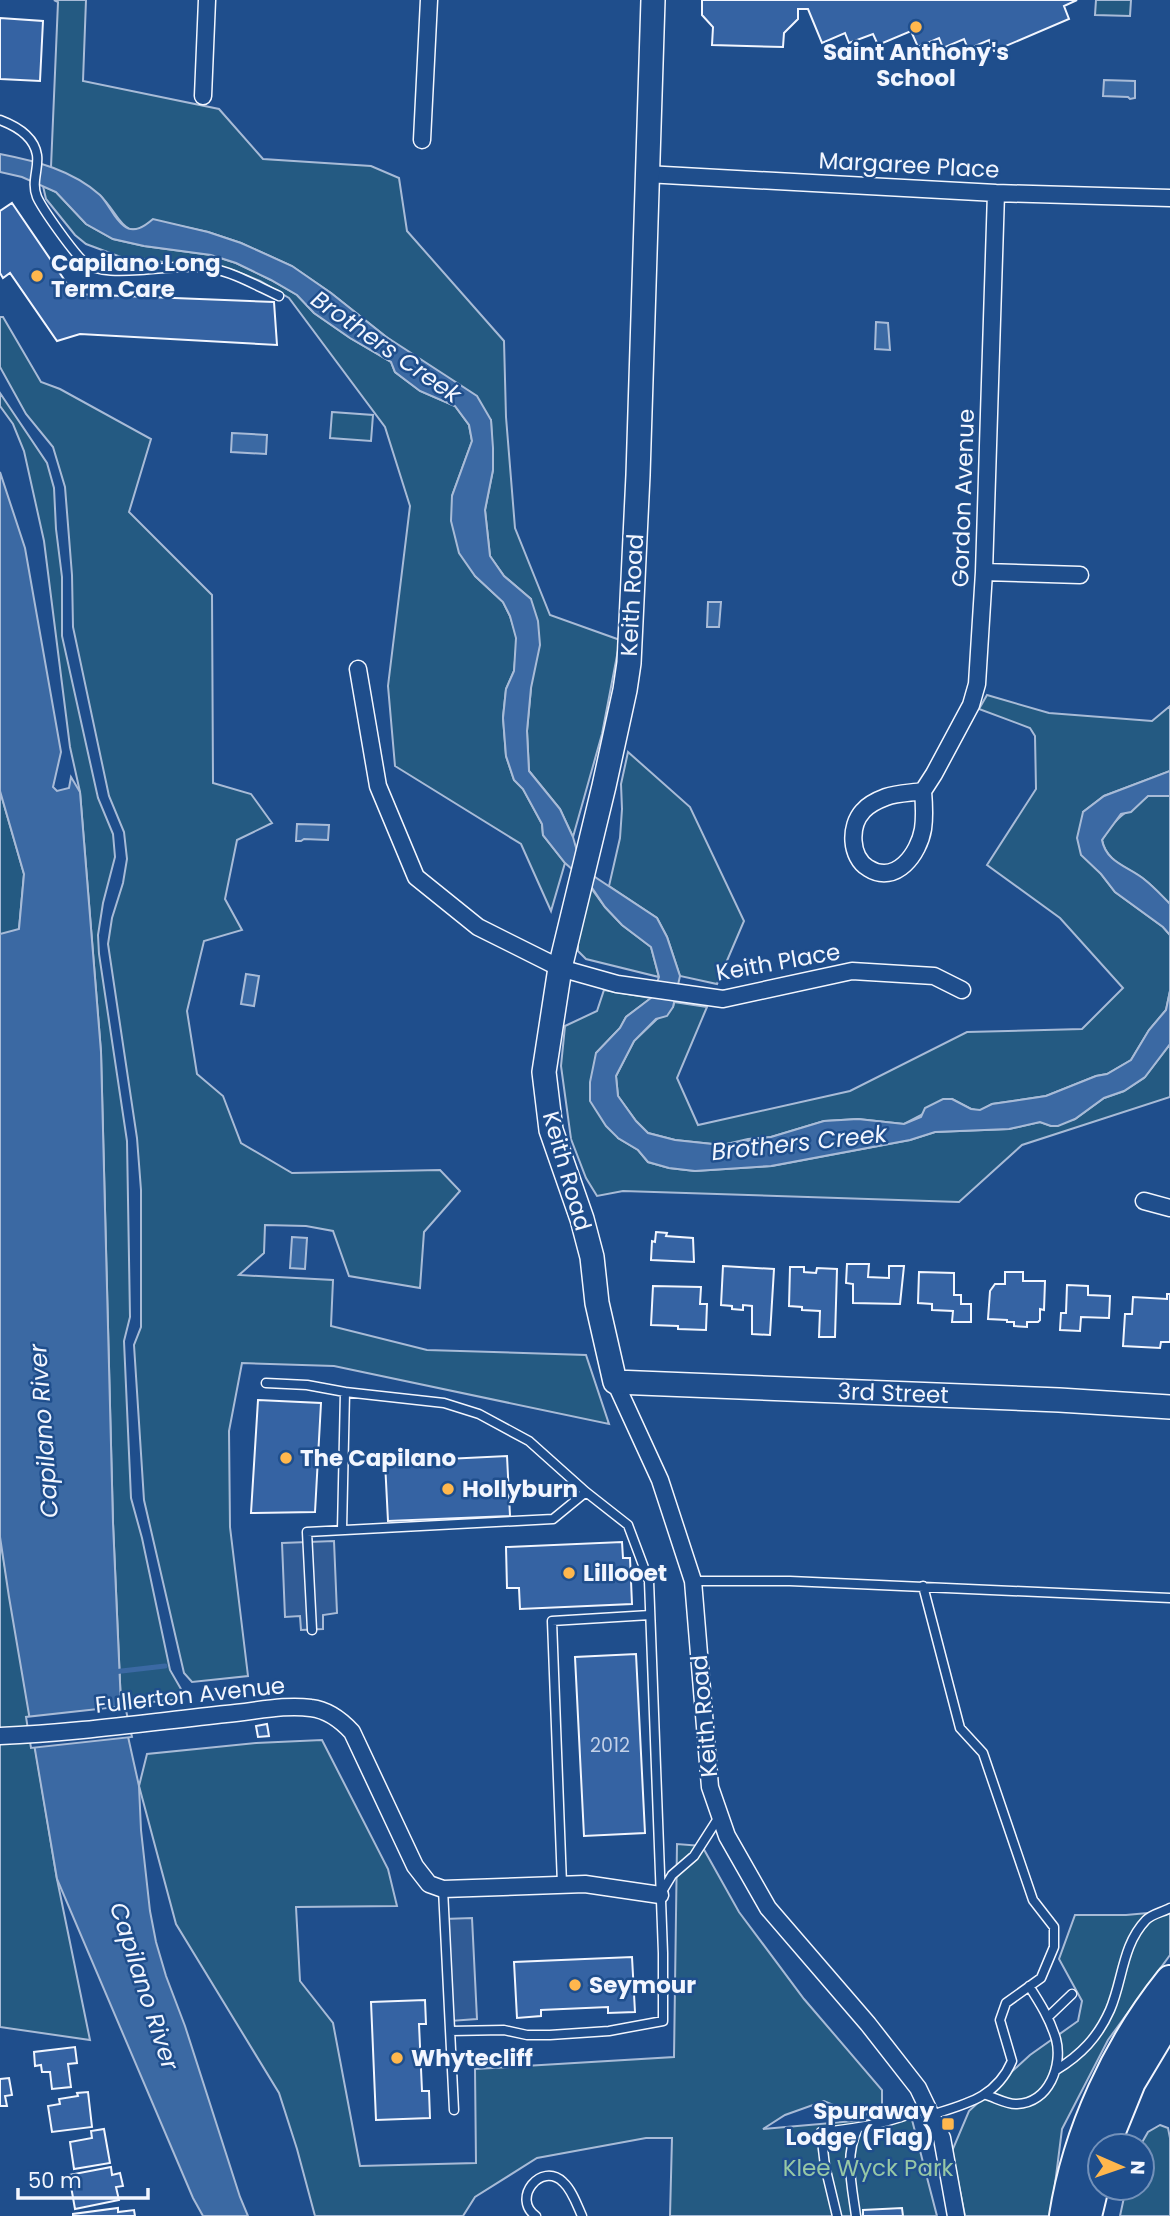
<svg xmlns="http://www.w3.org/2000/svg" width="1170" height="2216" viewBox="0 0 1170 2216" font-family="Poppins,sans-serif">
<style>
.green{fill:#245a82;stroke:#a8bbd7;stroke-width:2}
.parking{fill:#305b95;stroke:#a8bbd7;stroke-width:2}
.water{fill:#3b69a3;stroke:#a8bbd7;stroke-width:2}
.pier{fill:#1f4e8c;stroke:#a8bbd7;stroke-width:2}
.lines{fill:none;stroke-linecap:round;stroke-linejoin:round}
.stream{stroke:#3b69a3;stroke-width:5}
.building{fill:#3563a3;stroke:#f2f6ff;stroke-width:2}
.lane-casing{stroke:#f2f6ff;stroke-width:11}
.street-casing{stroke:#f2f6ff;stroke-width:19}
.secondary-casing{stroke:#f2f6ff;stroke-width:26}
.highway-casing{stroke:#f2f6ff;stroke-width:32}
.lane{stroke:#1f4e8c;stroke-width:8}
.street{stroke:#1f4e8c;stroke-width:16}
.secondary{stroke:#1f4e8c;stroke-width:23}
.highway{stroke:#1f4e8c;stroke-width:28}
.poi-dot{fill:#ffb74d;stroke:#1f4e8c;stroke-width:2.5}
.labels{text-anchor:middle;stroke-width:5;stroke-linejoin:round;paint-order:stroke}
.number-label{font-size:19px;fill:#c3d1e8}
.poi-label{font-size:23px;font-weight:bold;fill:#f2f6ff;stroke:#1f4e8c;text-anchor:start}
.street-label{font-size:23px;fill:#f2f6ff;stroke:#1f4e8c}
.park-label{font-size:23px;fill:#97c8a6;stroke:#1f4e8c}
.water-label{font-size:24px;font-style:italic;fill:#f2f6ff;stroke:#1f4e8c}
</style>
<rect width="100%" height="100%" fill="#1f4e8c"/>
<!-- green -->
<path class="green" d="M54 0H86L83 81 219 109 263 159 371 166 399 178 407 231 504 341 506 417 515 528 550 615 620 640 602 734 573 837 560 809 529 771 527 731 531 688V599L504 576 490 556 485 510 493 470 491 420 331 293 292 266 241 243 208 232 153 220C122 247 119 210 99 195 85 184 67 176 51 167L58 2Z
M1096 0H1131L1130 16 1095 15Z
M43 186 56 192 86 224 113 239 144 246 211 255 236 263 271 280 297 295 314 313 350 338 391 362 395 372 420 391 455 406 469 425 472 441 452 496 475 576 503 602 510 616 517 638 514 671 506 689 503 717 506 756 514 780 523 789 542 824 543 835 565 863 551 911 521 844 395 766 388 686 410 506 385 427 289 298 260 281 233 270 121 257 86 244 75 235 46 199Z
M0 317H3L41 382 60 389 151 439 129 512 212 595 213 783 251 794 272 823 237 840 225 899 242 930 204 941 187 1011 197 1074 223 1096 241 1143 292 1173 440 1170 460 1191 424 1232 420 1288 349 1276 333 1231 306 1226 265 1225 264 1253 239 1275 333 1280 331 1326 427 1350 586 1355 609 1424 334 1366 242 1363 229 1431 230 1527 248 1676 192 1682 184 1673 144 1500 134 1345 141 1327V1190L137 1138 108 944 112 918 123 883 127 859 124 832 109 796 73 627 72 575 65 487 53 447 26 414 0 367Z
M0 393 47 463 54 488 56 529 62 577V636L98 798 113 834 115 857 103 903 98 935 99 954 127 1141 130 1317 124 1341 131 1498 142 1538 170 1670 181 1689 182 1699 121 1705 113 1523 101 1052 80 792 70 747 44 541 24 451 13 424 0 406Z
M332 412 373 415 371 441 330 438Z
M987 695 1049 713 1152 721 1170 706V771L1104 796 1083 812 1101 874 1115 892 1163 927 1170 935V991L1166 1010 1149 1030 1131 1060 1107 1074 1096 1076 1046 1096 992 1104 980 1111 971 1109 952 1099 904 1124 858 1119 824 1121 771 1137 748 1139 722 1145 675 1140 648 1133 636 1121 618 1096 616 1076 634 1041 657 1019 673 1007 674 1002 707 1007 677 1078 698 1125 850 1091 967 1032 1082 1029 1123 988 1060 918 987 865 1036 789 1035 736 1030 728 979 709Z
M628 752 690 807 744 921 717 984 680 976 667 937 657 918 609 886 620 838 622 809 621 784Z
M0 791 24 874 19 929 0 974Z
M1148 796H1170V904C1162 896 1154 887 1145 880 1129 867 1107 864 1102 840 1116 816 1127 812 1148 796Z
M591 888 605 907 622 925 651 947 659 977 586 959 578 951V940Z
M604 990 651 998 626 1017 620 1028 596 1053 618 1138 638 1150 648 1162 669 1168 695 1171 772 1166 910 1140 935 1132 1009 1129 1040 1122 1051 1126 1075 1119 1104 1098 1124 1091 1144 1078 1170 1044V1097L1022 1145 959 1202 623 1191 597 1196 586 1178 571 1139 561 1066 565 1026 597 1011Z
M0 1537 57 1879 90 2040 0 2027Z
M322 1740 388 1869 397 1906 296 1907 300 1981 333 2023 360 2166 476 2163 475 2069 674 2057 677 1844 702 1846 739 1912 804 1999 882 2090V2105L862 2117 824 2101 785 2115 763 2129 911 2116 937 2216H670L672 2138H646L537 2158 475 2197 463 2216H315L297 2149 279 2093 176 1924 139 1786 147 1754 256 1743Z
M1170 1911V1955L1108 2040 1062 2129 1051 2216H965L952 2151 969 2111 1030 2055 1078 2021 1082 2001 1059 1959 1075 1915H1126Z
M1160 2125 1168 2128 1170 2138V2216H1120L1126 2188H1142V2146H1140L1148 2132Z"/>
<!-- parking -->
<path class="parking" d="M334 1541 337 1613 323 1615V1629L301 1630 300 1616 285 1617 282 1543Z
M472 1918 477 2019 450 2021 444 1919Z"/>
<!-- water -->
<path class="water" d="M1104 80 1135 81V98L1130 99 1128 97 1103 96Z
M0 154C36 161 72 170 100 195 109 204 114 219 124 226 134 234 145 226 153 219L208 232 241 243 292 266 331 293 385 336 477 396 491 420 493 448V470L485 510 490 556 504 576 531 599 538 621 540 645 531 688 527 731 529 771 560 809 573 837 579 858 595 877 657 918 667 937 680 976 673 1007 667 1016 656 1019 634 1041 616 1076 618 1096 636 1121 648 1133 675 1140 722 1145 771 1137 824 1121 858 1119 904 1124 921 1117 925 1108 943 1099H952L971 1109 980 1110 992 1104 1046 1096 1096 1076 1107 1074 1131 1060 1149 1030 1166 1010 1170 991V1044L1145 1077 1124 1091 1104 1098 1075 1119 1058 1126H1051L1040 1122 1009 1129 935 1132 910 1140 771 1166 695 1171 669 1168 648 1162 638 1150 618 1138 606 1126 590 1101V1082L596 1053 620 1028 626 1017 651 998 659 977 651 947 622 925 605 907 590 885 565 863 543 835 542 824 523 789 514 780 506 756 503 718 506 689 514 671 516 638 510 616 503 602 475 576 459 553 451 521 452 496 472 441 469 425 455 406 420 391 395 372 391 362 350 338 314 313 297 295 271 280 236 263 211 255 144 246 113 239 86 224 56 192 22 177 0 172Z
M876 322 888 323 890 350 875 349Z
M232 433 267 435 266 454 231 452Z
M0 472 25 548 61 752 53 787 57 791 69 788 71 777 80 792 101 1052 113 1523 121 1705 139 1786 141 1830 150 1911 156 1942 166 1976 185 2026 240 2197 248 2216H203L193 2198 57 1879 9 1597 0 1537V934L19 929 24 874 0 791Z
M708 602H721L719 627H707Z
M1170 771V796H1148L1131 812 1121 814 1102 840C1106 863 1130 867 1145 880 1154 887 1162 896 1170 904V935L1163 927 1115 892 1101 874 1081 855 1077 838 1083 812 1104 796Z
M297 824 329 825 328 840 304 839 301 841H296Z
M246 974 259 976 254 1006 241 1004Z
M292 1237 307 1238 305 1269 290 1268Z"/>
<!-- pier -->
<path class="pier" d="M125 1706 132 1737 31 1748 26 1717Z"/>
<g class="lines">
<!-- stream -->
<path class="stream" d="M113 1672 165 1666"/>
</g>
<!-- building -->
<path class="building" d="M702 0H1077L1064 6 1069 19 994 51 989 40 968 49 964 39 943 48 939 38 918 47 911 31 878 45 873 34 849 43 845 33 822 43 808 9H798V19L784 33 783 47 712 45 713 27 702 15Z
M0 18 43 21 40 81 0 79Z
M12 203 74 294 274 302 277 345 80 334 57 341 10 273 3 278 0 273V211Z
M656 1232 667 1233 666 1236 693 1238 694 1262 651 1260 652 1241 655 1242Z
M847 1264H869L868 1277 889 1278V1266H904L900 1304 853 1303V1284L846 1283Z
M723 1266 774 1269 770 1335 752 1334V1306L743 1305V1310L732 1309V1306L721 1305Z
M790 1267H804V1272L816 1273 817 1268 837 1269 835 1337H819L820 1311 802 1310V1307L789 1306Z
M919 1272 954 1273V1295H961V1304H971V1322H952L953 1311 932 1310V1304L918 1303Z
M1005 1272H1023V1281H1045L1044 1310 1040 1309V1320L1038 1322H1027V1327L1014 1326V1322H1007V1320L988 1319 990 1291 995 1284H1005Z
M1067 1285 1088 1286V1295L1110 1296 1109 1318 1081 1317 1080 1331 1060 1330 1061 1313H1066Z
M653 1286 701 1287 700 1304H707L706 1330 678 1329V1326L651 1325Z
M1167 1294H1170V1342H1161L1160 1348 1123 1346 1125 1314H1132L1133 1297 1167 1299Z
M258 1400 321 1403 315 1512 251 1513Z
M507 1456 510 1516 388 1521 385 1462Z
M622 1542 623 1558H630L632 1604 520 1609 519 1588H507L506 1547Z
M636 1654 645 1833 584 1836 575 1657Z
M267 1724 269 1736 258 1737 256 1726Z
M632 1957 635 2012 608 2013V2007L541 2010V2016L517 2018 514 1962Z
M425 2000 426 2024H419L422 2091H429L430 2118 376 2120 371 2002Z
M75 2047 77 2063 68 2064 71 2087 52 2089 50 2072H42L41 2065 35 2066 34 2052Z
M9 2078 12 2095 5 2096 7 2106H0V2079Z
M88 2092 92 2127 52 2132 48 2106 60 2104 59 2099 78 2096 77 2093Z
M104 2129 110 2163 74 2169 70 2142 92 2138 91 2131Z
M111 2167 112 2175 120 2173 123 2186 116 2187 119 2200 75 2209 69 2175Z
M118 2208V2212L134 2210 135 2216H73V2214Z
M902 2208 903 2216H863V2210Z"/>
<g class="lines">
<defs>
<path id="lane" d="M0 120C16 126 34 136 37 155 39 169 31 182 37 197 43 210 73 252 84 262 96 273 125 271 140 270 163 269 187 264 210 268 233 272 257 286 279 296
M266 1383 307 1385 345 1392
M342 1530 345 1392 444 1403 479 1414 529 1441 586 1492 628 1525 649 1581 663 1953V2021L609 2031 550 2035H527L504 2030 450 2031
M693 1581H790L1170 1598
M923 1586 960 1728 983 1753 1033 1900 1054 1927V1947L1041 1978 1006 2003 1000 2020 1012 2061C996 2098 966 2104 931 2115
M312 1630 307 1532 553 1519 586 1492
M562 1884 552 1621 650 1615
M443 1889 454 2110
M660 1895 672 1875 694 1856 719 1817
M1048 2017 1072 1994
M1056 2070C1081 2055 1098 2037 1110 2010 1123 1980 1122 1945 1146 1920 1152 1914 1163 1912 1170 1908
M986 2095C996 2098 1008 2105 1017 2104 1049 2103 1063 2065 1056 2039 1050 2019 1040 2003 1029 1986
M536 2216C511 2199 541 2161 563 2182 572 2190 577 2205 582 2216
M837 2216 825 2166 821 2132C861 2128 891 2123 927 2107
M856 2216C852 2186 844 2156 858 2128"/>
<path id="street" d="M203 96 207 0
M422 140 429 0
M646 174 996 193 1170 198
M984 572 1080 575
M358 669 378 786 416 877 478 927 560 968 617 984 723 999 852 971 934 976 962 990
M923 791 934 774 971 705 977 684 984 572 996 193
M923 791C924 803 925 816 923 829 919 853 896 886 868 868 850 857 849 826 863 811 868 805 878 800 886 797 897 793 911 793 923 791Z
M1144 1201 1170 1208
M615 1382 660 1480 693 1581 710 1787 727 1836 768 1908 868 2024 918 2088 942 2138 956 2216
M0 1736C75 1733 151 1722 226 1714 254 1712 283 1704 311 1708 328 1710 341 1720 352 1732L415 1866 429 1884 443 1889 585 1884 660 1895"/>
<path id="secondary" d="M653 0 638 475 629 663 625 690 604 786 560 968 544 1072 551 1130 582 1219 592 1257 597 1303 615 1382 1059 1400 1170 1407"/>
<path id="highway" d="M1105 2146 1131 2082 1170 2017
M1064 2216C1077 2132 1117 2046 1170 1980
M1087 2216 1100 2162"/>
</defs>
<!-- lane casing -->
<use href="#lane" class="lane-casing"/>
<!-- street casing -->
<use href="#street" class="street-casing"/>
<!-- secondary casing -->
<use href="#secondary" class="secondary-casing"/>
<!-- highway casing -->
<use href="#highway" class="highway-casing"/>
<!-- lane -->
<use href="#lane" class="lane"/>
<!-- street -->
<use href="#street" class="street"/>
<!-- secondary -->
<use href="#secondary" class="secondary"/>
<!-- highway -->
<use href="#highway" class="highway"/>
</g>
<!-- markers -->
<g class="poi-dot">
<circle cx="916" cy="27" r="7"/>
<circle cx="37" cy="276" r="7"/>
<circle cx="286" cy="1458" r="7"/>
<circle cx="448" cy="1489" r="7"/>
<circle cx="569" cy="1573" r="7"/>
<circle cx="575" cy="1985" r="7"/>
<circle cx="397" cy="2058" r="7"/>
<rect x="941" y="2117" width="14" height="14" rx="3.5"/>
</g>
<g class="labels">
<!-- number labels -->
<g class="number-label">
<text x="610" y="1752">2012</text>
</g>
<!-- poi labels -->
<g class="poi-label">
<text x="916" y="60" text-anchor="middle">Saint Anthony's<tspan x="916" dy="26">School</tspan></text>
<text x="51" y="271">Capilano Long<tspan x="51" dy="26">Term Care</tspan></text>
<text x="300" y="1466">The Capilano</text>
<text x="462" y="1497">Hollyburn</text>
<text x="583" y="1581">Lillooet</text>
<text x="589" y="1993">Seymour</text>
<text x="411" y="2066">Whytecliff</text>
<text x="934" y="2119" text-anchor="end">Spuraway<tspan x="934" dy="26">Lodge (Flag)</tspan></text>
</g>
<!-- street labels -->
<g class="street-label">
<text transform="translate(909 165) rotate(3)" y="8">Margaree Place</text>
<text transform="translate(963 498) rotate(-88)" y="8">Gordon Avenue</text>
<text transform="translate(632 595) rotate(-87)" y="8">Keith Road</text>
<text transform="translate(778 962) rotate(-10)" y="8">Keith Place</text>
<text transform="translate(567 1171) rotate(74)" y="8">Keith Road</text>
<text transform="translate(893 1393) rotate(2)" y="8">3rd Street</text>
<text transform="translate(190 1695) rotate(-6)" y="8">Fullerton Avenue</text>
<text transform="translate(704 1716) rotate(-95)" y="8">Keith Road</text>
</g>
<!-- park labels -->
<g class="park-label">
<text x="868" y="2176">Klee Wyck Park</text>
</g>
<!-- water labels -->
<g class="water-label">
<text transform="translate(386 347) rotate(35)" y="8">Brothers Creek</text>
<text transform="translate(799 1143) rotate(-6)" y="8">Brothers Creek</text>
<text transform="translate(44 1431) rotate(-94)" y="8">Capilano River</text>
<text transform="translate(144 1986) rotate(72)" y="8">Capilano River</text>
</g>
</g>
<!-- north arrow -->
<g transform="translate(1121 2167) rotate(92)"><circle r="33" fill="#1f4e8c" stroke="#7391ba" stroke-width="2"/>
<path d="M0-5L12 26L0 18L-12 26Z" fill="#ffb74d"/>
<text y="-10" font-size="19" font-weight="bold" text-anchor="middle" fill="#f2f6ff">N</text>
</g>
<!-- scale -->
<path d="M18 2188v10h130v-10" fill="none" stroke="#f2f6ff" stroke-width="3.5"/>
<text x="28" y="2188" font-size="21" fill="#f2f6ff" stroke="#1f4e8c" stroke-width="5" paint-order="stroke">50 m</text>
</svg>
